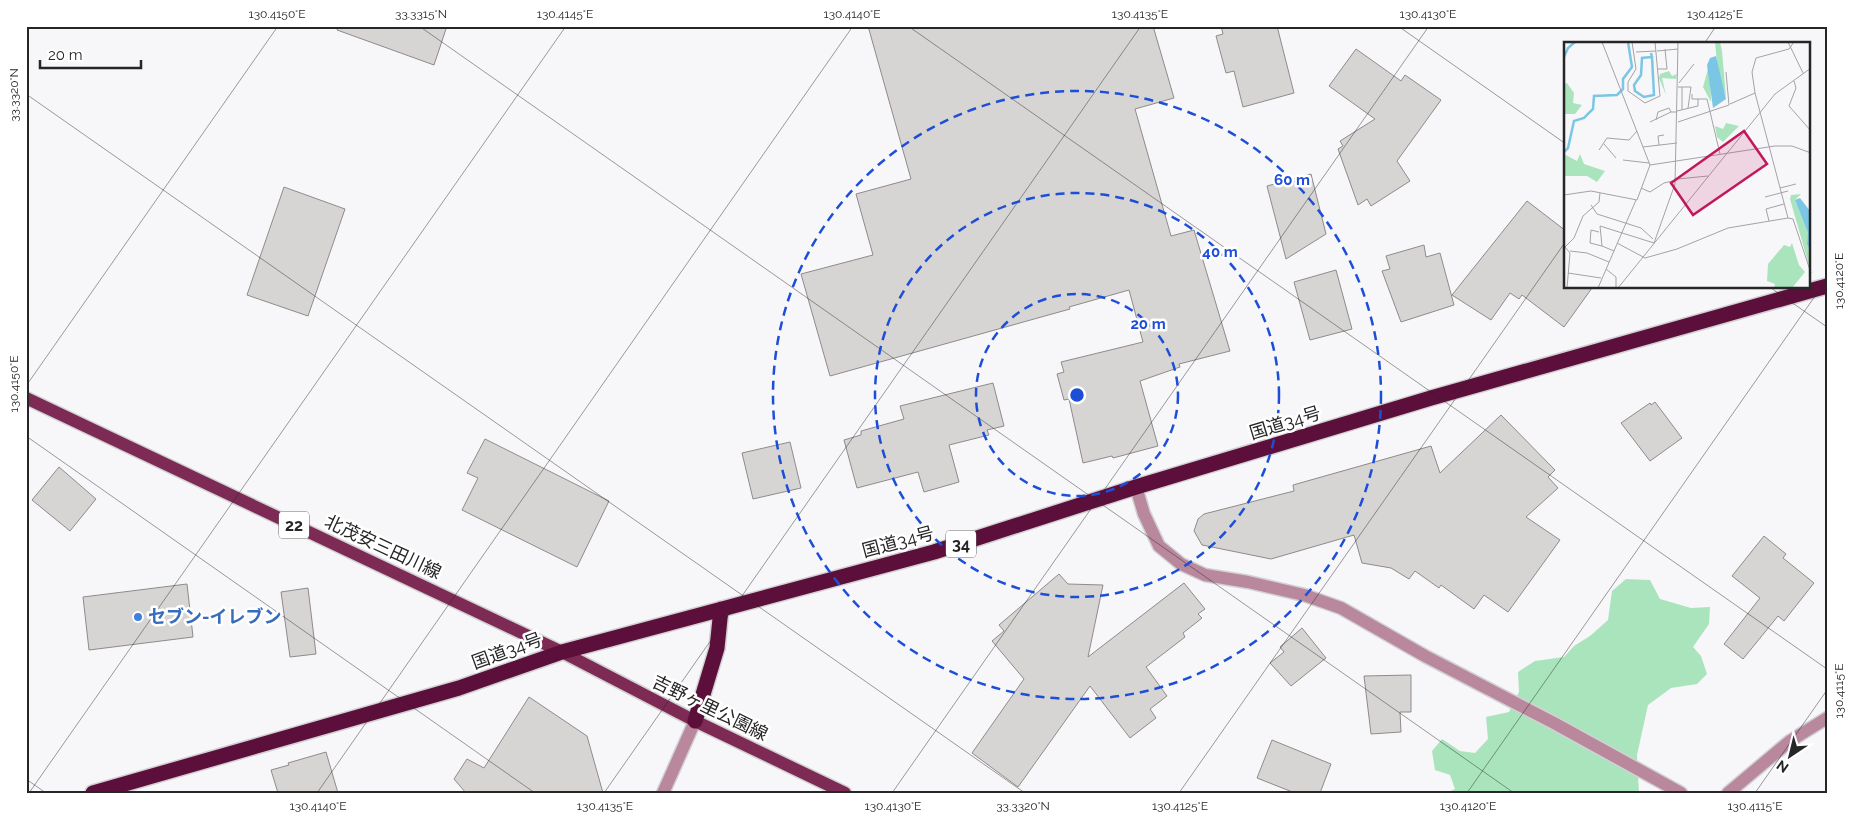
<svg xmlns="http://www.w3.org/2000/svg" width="1853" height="819" viewBox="0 0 1853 819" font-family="Raleway,'Noto Sans JP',sans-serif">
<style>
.green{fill:#aae4bd}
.building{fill:#d7d4d4;stroke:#8f8b8b}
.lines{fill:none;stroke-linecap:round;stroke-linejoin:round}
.minor-casing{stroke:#d1d1d3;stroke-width:15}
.major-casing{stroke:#d1d1d3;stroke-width:15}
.highway-casing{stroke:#d1d1d3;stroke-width:18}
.minor{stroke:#b9889d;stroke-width:12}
.major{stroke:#7d2a54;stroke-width:12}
.highway{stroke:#5c0f3a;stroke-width:15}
.ticks{fill:none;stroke:#262627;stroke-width:1;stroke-opacity:0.45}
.ring{fill:none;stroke:#1d4ed8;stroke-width:2.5;stroke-dasharray:9 6}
.shop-dot{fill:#3f7fe0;stroke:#fff;stroke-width:2}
.labels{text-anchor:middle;stroke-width:5;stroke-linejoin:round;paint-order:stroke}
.shield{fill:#fff;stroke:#676768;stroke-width:1}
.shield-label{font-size:16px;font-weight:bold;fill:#262627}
.street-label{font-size:18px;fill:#262627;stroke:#fff}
.shop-label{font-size:18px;font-weight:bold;fill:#366cbe;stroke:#fff;text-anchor:start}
.inset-river{fill:none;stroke:#7cc6e5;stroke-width:2.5}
.inset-road{fill:none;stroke:#a3a3a5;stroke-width:1}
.view{fill:#c2185b;fill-opacity:0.15;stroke:#c2185b;stroke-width:2.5}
.inset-edge{fill:none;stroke:#262627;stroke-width:2.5}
.centre{fill:#1d4ed8;stroke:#fff;stroke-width:2.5}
.ring-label{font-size:15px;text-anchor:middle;font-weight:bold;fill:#1d4ed8;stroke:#fff;stroke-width:5;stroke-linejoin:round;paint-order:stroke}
.neatline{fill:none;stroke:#262627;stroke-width:2}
.ticks-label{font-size:12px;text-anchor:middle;fill:#262627}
</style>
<rect width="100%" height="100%" fill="#f7f6f9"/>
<!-- green -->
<path class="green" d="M1626 579 1650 580 1660 599 1691 608 1710 607 1709 624 1693 647 1701 656 1707 674 1697 684 1671 688 1648 705 1637 755 1639 793H1446L1455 789 1450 775 1435 770 1432 751 1442 739 1460 751 1475 753 1488 739 1486 717 1509 712 1519 692 1518 672 1535 661 1564 657 1574 646 1590 636 1608 620 1612 591Z"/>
<!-- building -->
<path class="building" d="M338 26H447L434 65 337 30Z
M868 26H1153L1174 98 1135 109 1171 236 1194 230 1230 351 1179 364 1180 367 1140 381 1158 446 1113 458 1112 456 1083 463 1069 399 1064 400 1057 374 1064 372 1061 362 1143 342 1129 290 1069 307 1070 309 830 376 801 274 873 255 856 194 911 179Z
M1221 26H1277L1294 93 1243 107 1234 71 1226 73 1216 36 1223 34Z
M1356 49 1401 81 1405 75 1441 100 1397 161 1410 181 1371 206 1367 199 1358 205 1338 149 1343 146 1340 141 1375 119 1329 86Z
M1311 174 1326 234 1286 259 1267 186Z
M284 187 345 209 308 316 247 295Z
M1527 201 1566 231V288H1592L1564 327 1522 295 1519 299 1510 293 1491 320 1452 295Z
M1424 245 1426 257 1440 253 1454 305 1401 322 1382 271 1390 269 1386 256Z
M1336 270 1352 329 1310 340 1294 282Z
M993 383 1004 426 987 430 989 435 949 445 959 482 924 492 918 472 857 488 844 440 861 435V431L904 419 900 406Z
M1655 402 1682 438 1650 461 1621 423 1650 403 1651 405Z
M1501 415 1555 470 1548 477 1558 488 1526 517 1560 540 1508 612 1484 595 1474 609 1441 585 1439 588 1415 571 1409 579 1391 568 1362 563 1354 535 1271 559 1202 545 1194 531 1198 519 1204 514 1294 491 1293 485 1431 446 1440 473Z
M485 439 609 501 577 567 462 510 478 478 467 473Z
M790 442 801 488 753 499 742 453Z
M59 467 96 499 70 531 32 500Z
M1764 536 1786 554 1783 558 1814 583 1784 621 1778 616 1743 659 1724 644 1760 598 1732 576Z
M1059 574 1068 584 1103 585 1088 657 1184 583 1205 609 1198 614 1202 618 1183 633 1185 637 1146 667 1167 696 1150 709 1156 718 1130 738 1090 686 1018 787 972 753 1024 679 992 641 1004 631 999 625Z
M187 584 193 637 89 650 83 597Z
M308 588 316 654 290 657 281 592Z
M1302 628 1326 658 1291 686 1270 663 1284 652 1280 647Z
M1411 675V712H1400L1401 732 1371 734 1364 676Z
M529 697 587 736 603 793H466L454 779 467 759 484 768Z
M1272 740 1331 764 1320 793H1295L1257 778Z
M326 752 338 793H278L271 770 289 765 288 763Z"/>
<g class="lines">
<defs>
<path id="minor" d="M1136 487 1144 514 1159 546 1181 564 1205 575 1248 582 1304 595 1341 608 1425 656 1554 723 1681 793
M663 793 695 721
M1728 793 1790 741 1827 718"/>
<path id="major" d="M26 398 562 652 695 721 845 793"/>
<path id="highway" d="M695 721 717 648 721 609
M93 793 459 688 562 652 934 552 1136 487 1431 398 1827 286"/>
</defs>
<!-- minor casing -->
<use href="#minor" class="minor-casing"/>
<!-- major casing -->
<use href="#major" class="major-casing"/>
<!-- highway casing -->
<use href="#highway" class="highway-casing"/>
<!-- minor -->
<use href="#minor" class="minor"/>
<!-- major -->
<use href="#major" class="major"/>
<!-- highway -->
<use href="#highway" class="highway"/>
</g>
<!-- ticks -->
<path class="ticks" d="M419 26 1514 793M908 26 1827 669M1398 26 1566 144M1704 44 1716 26M26 94 1025 793M1771 288 1827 327M26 386 278 26M26 436 535 793M26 779 46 793M29 793 566 26M317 793 853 26M604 793 1141 26M892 793 1429 26M1179 793 1566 241M1467 793 1827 279M1755 793 1827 690"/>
<!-- distance rings -->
<g class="ring">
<circle cx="1077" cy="395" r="101"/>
<circle cx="1077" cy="395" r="202"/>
<circle cx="1077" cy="395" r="304"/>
</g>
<!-- markers -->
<circle class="shop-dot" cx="138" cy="617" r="5"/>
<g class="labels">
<!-- shield labels -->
<g class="shield">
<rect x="279" y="511.5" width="30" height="27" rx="4"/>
<rect x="946" y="530.5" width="30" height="27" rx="4"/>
</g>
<g class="shield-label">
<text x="294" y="531">22</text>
<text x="961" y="550">34</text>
</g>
<!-- street labels -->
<g class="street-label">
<text transform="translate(1285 423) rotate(-17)" y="6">国道34号</text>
<text transform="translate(898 542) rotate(-15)" y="6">国道34号</text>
<text transform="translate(383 547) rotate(25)" y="6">北茂安三田川線</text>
<text transform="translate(507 651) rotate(-20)" y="6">国道34号</text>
<text transform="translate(710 708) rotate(26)" y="6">吉野ヶ里公園線</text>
</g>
<!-- shop labels -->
<g class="shop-label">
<text x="148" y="623">セブン-イレブン</text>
</g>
</g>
<!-- overview -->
<g transform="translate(1564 42)">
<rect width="246" height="246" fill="#f7f6f9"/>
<path d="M151 0H156L158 9 162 55 154 31ZM144 27 146 29 147 60 139 45ZM105 29 108 34 113 32 112 37 98 36 102 53 95 36 96 32ZM3 41 10 51 9 61 18 63 11 72H0V42ZM162 81 175 84 159 100 153 95 151 84 159 87ZM0 112 13 119 16 112 20 122 41 129 33 140 23 134H0ZM237 152 231 158 244 191 246 227 226 157 227 153ZM228 201 235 223 241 230 228 246H210L211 242 203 239 204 222 220 203 226 205Z" fill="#aae4bd"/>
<path d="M152 14 162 57 149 66 143 23 146 16ZM236 156 246 169V208L243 202 244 191 231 158Z" fill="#7cc6e5"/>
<path class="inset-river" d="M87 11 88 15 78 16 77 33 70 43 71 49 80 55 90 53 88 15M0 15 4 6 11 0M0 110 4 106 10 79 20 76 29 67 30 54 53 53 59 47V37L68 25 64 0"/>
<path class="inset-road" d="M38 0 86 123M68 0 72 27 64 40V49L81 61 96 54 91 0M224 0 239 31M93 9 114 7M72 10 92 9M94 27H103L101 7M230 39 232 46 225 64 247 89M115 41 130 22M114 45H127L124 66M118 45V68M191 51 188 30 192 16 225 7 230 0M128 52V57H143L156 112M166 62 191 51 224 176 229 177 247 231M113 69 134 64V57M92 78 94 70 105 66 107 70H113M86 80 107 70M114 80 165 63 162 30M40 102 52 116M95 103 94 94 100 93M79 105 113 101M35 108 43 96 65 98 73 89M59 118 85 121M113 137 144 134M77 146 86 150 100 141 112 138M216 146 232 142M0 153 27 149 73 158 86 123 211 104H228L247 111M201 155 224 149M27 163 33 172 77 186 89 197M205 179 202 167 220 162M35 190 27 188 26 201 38 204M53 201 81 216 113 207 164 186 224 176M6 209 23 211 45 220M50 209 38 204 36 184 90 201 111 142 114 0M42 227 52 235V246M4 231 37 236M3 246 6 211 1 205 10 196 19 174 35 160 36 151M34 246 72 158M54 246 211 52 247 26"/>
<path class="view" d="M180 89 203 122 129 173 107 141Z"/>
<rect width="246" height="246" class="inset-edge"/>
</g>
<circle cx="1077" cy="395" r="8" class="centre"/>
<g class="ring-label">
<text x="1292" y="185">60 m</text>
<text x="1220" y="257">40 m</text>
<text x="1148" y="329">20 m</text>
</g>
<!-- border -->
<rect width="1853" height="819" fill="none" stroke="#ffffff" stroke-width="55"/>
<!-- north arrow -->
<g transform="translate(1790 756) rotate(215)" stroke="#ffffff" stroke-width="4" paint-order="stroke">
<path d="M0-4L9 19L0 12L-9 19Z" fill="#262627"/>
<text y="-8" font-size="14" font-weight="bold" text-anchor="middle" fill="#262627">N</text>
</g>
<!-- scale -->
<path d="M40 60v8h101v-8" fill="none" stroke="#262627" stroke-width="2.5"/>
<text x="48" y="60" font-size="15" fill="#262627" stroke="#ffffff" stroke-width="4" paint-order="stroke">20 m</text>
<rect x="28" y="28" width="1798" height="764" class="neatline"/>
<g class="ticks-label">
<text x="277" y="18">130.4150°E</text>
<text x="421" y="18">33.3315°N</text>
<text x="565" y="18">130.4145°E</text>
<text x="852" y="18">130.4140°E</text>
<text x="1140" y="18">130.4135°E</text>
<text x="1428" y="18">130.4130°E</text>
<text x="1715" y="18">130.4125°E</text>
<text transform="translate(14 95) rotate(-90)" y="4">33.3320°N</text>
<text transform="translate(1839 281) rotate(-90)" y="4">130.4120°E</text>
<text transform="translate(14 384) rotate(-90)" y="4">130.4150°E</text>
<text transform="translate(1839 691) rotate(-90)" y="4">130.4115°E</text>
<text x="318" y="810">130.4140°E</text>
<text x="605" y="810">130.4135°E</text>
<text x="893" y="810">130.4130°E</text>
<text x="1023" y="810">33.3320°N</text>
<text x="1180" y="810">130.4125°E</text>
<text x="1468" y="810">130.4120°E</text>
<text x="1755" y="810">130.4115°E</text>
</g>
</svg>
